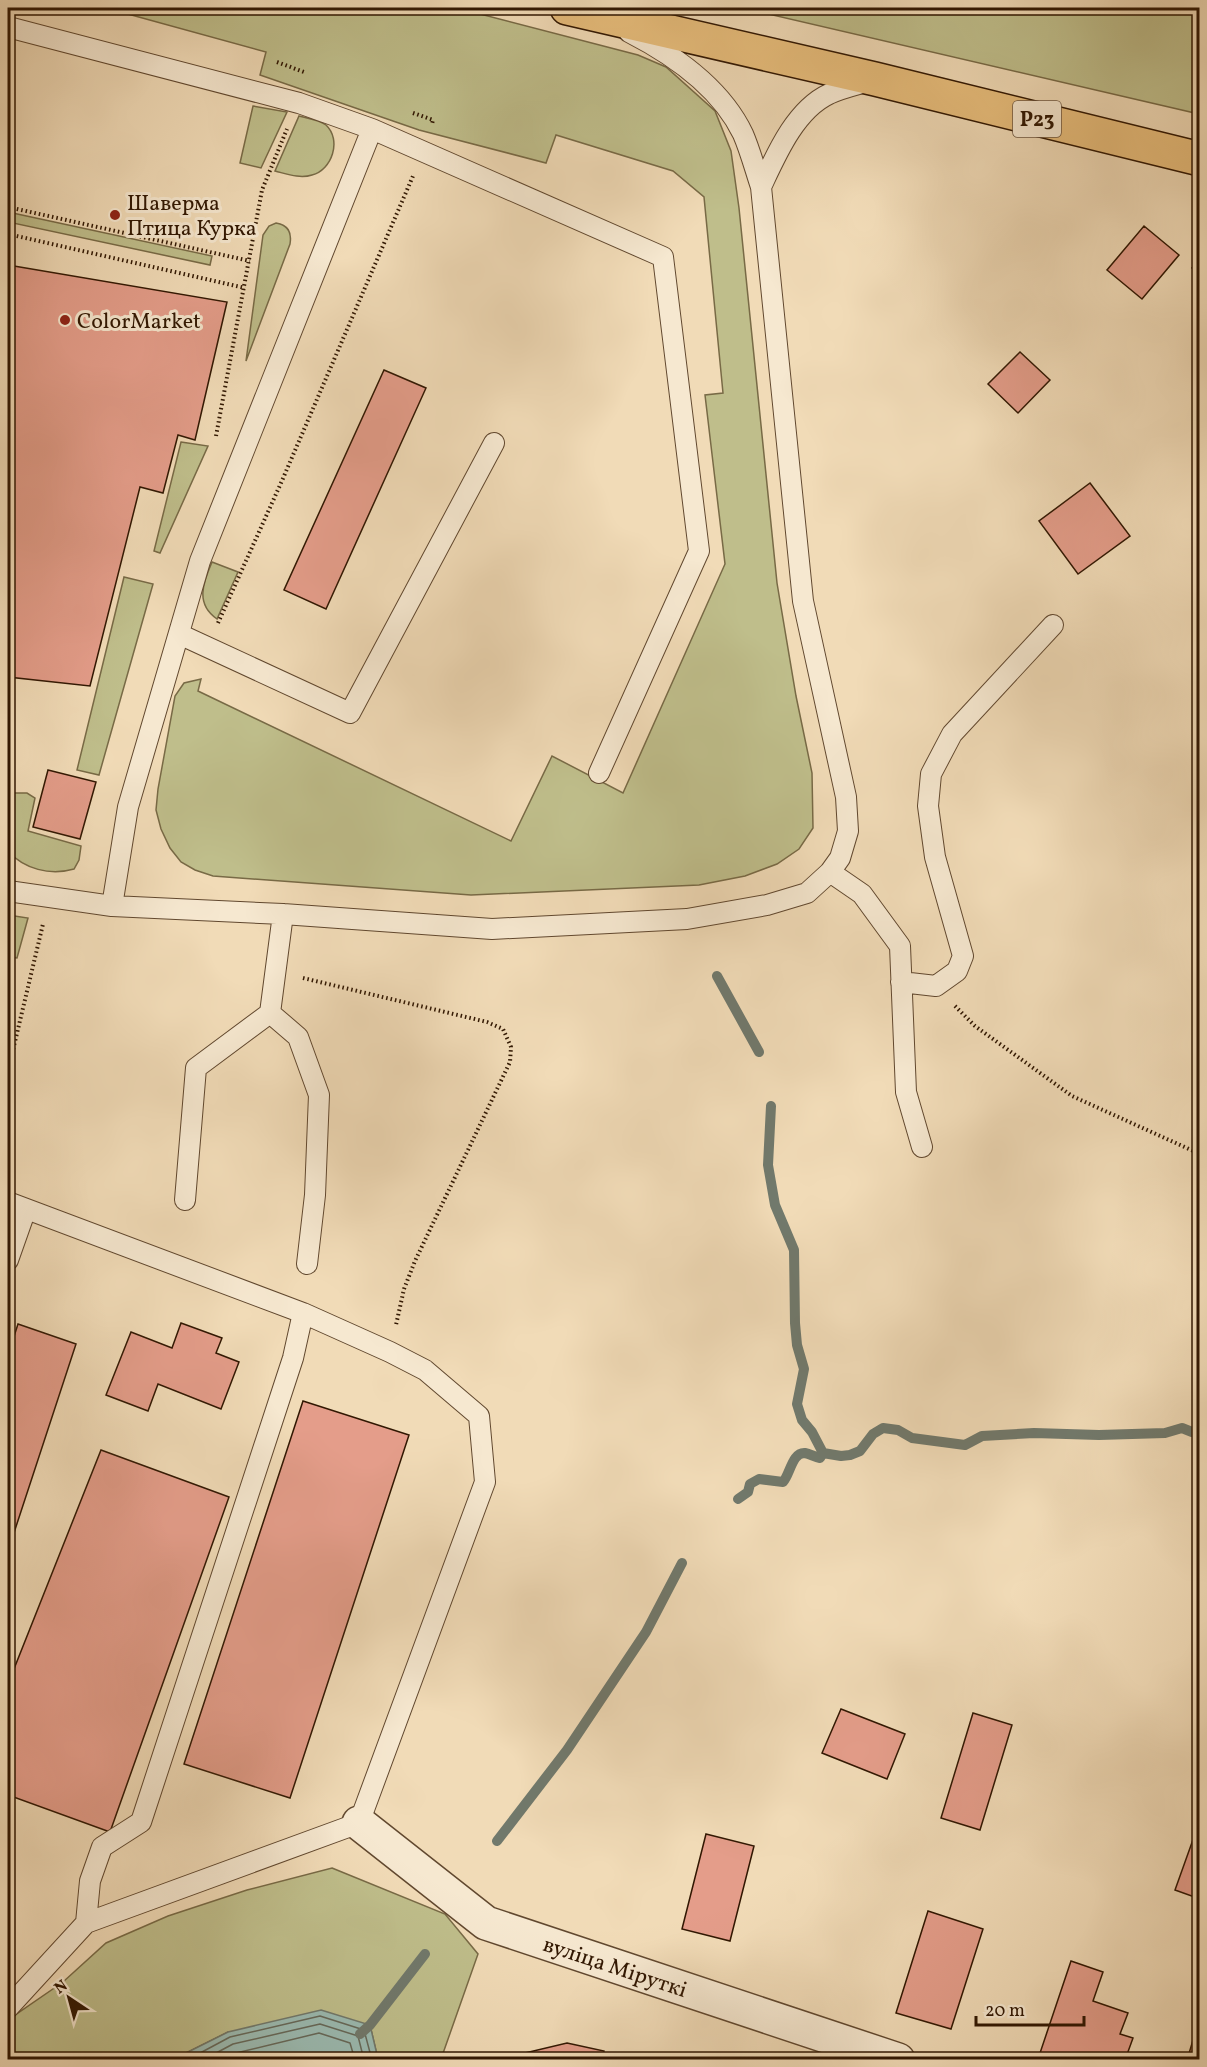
<svg xmlns="http://www.w3.org/2000/svg" width="1207" height="2067" viewBox="0 0 1207 2067" font-family="Vollkorn,serif">
<style>
.green{fill:#bfbe8b;stroke:#786a46;stroke-width:1.5}
.water{fill:#9bbbb2;stroke:#71796c;stroke-width:1.5}
.lines{fill:none;stroke-linecap:round;stroke-linejoin:round}
.shore{stroke:#66695a;stroke-width:1.5}
.stream{stroke:#71796c;stroke-width:10}
.building{fill:#e49d8a;stroke:#311702;stroke-width:1.5}
.service-casing{stroke:#61482f;stroke-width:22}
.minor-casing{stroke:#61482f;stroke-width:36}
.trunk-casing{stroke:#311702;stroke-width:36}
.path{stroke:#311702;stroke-width:4;stroke-dasharray:1.5 3;stroke-linecap:butt}
.service{stroke:#f6e8d0;stroke-width:20}
.minor{stroke:#f6e8d0;stroke-width:33}
.trunk{stroke:#e8be7c;stroke-width:33}
.poi-dot{fill:#8f2418;stroke:#f6e8d0;stroke-width:2}
.labels{text-anchor:middle;stroke-width:6;stroke-linejoin:round;paint-order:stroke}
.shield{fill:#f6e8d0;stroke:#6c5640;stroke-width:1.5}
.shield-label{font-size:21px;font-weight:bold;fill:#311702}
.poi-label{font-size:22px;fill:#311702;stroke:#f6e8d0;text-anchor:start}
.street-label{font-size:22px;fill:#311702;stroke:#f6e8d0}
</style>
<rect width="100%" height="100%" fill="#f1dbb7"/>
<filter id="stains"><feTurbulence type="fractalNoise" baseFrequency=".00333" numOctaves="4"/><feColorMatrix values="0 0 0 0 .2 0 0 0 0 .09 0 0 0 0 .02 0 0 0 .5 -.17"/></filter>
<radialGradient id="worn" r=".72"><stop offset=".6" stop-color="#630" stop-opacity="0"/><stop offset="1" stop-color="#630" stop-opacity=".3"/></radialGradient>
<!-- green -->
<path class="green" d="M106 8H457L638 55 666 67 715 111 731 151 739 208 777 583 796 696 812 773 813 828 799 849 777 864 745 876 699 885 471 895 213 876 195 870 181 862 170 848 161 829 156 810 158 789 175 696 184 683 201 679 198 691 511 841 552 756 623 793 725 564 705 395 723 393 704 197 673 171 556 135 546 163 419 130 260 75 266 52Z
M743 8H1199V114Z
M253 106 287 112 261 168 240 163Z
M299 116C307 118 320 120 326 125 342 140 332 170 312 175 300 179 287 174 275 171Z
M8 212 212 256 210 265 8 222Z
M276 223C288 225 292 232 290 244L246 361 263 235 269 226Z
M181 442 208 446 160 553 154 551Z
M212 562 238 572 217 619C195 604 203 583 212 562Z
M124 577 153 584 99 775 77 770Z
M12 793H27L35 798 28 831 81 846 79 860 74 869C50 876 24 869 8 851V802Z
M8 915 28 918 17 958 8 957Z
M332 1868 445 1914 478 1954 441 2059H378L370 2025 228 2032 174 2059H8V2020L63 1982 106 1943 168 1916 247 1890Z"/>
<!-- water -->
<path class="water" d="M321 2010 370 2025 378 2059H174L228 2032Z"/>
<g class="lines">
<!-- shore -->
<path class="shore" d="M187 2060 230 2037 320 2016 364 2030 372 2060
M203 2060 233 2044 320 2024 358 2036 364 2060
M223 2060 236 2053 319 2033 350 2043 355 2060"/>
<!-- stream -->
<path class="stream" d="M717 976 759 1052
M771 1106 768 1165 775 1205 794 1250 795 1323 797 1345 804 1369 797 1404 802 1420 812 1432 823 1453 841 1456 850 1455 860 1451 873 1434 883 1428 898 1430 912 1438 965 1445 982 1436 1034 1433 1099 1435 1165 1433 1182 1428 1192 1432 1200 1430
M738 1499 748 1492 750 1484 759 1479 783 1482C790 1475 792 1452 805 1453 810 1454 815 1457 820 1458L823 1453
M497 1841 567 1750 646 1632 682 1563
M360 2034 370 2025 425 1954"/>
</g>
<!-- building -->
<path class="building" d="M1144 226 1179 255 1142 299 1107 270Z
M1200 262V278L1192 268Z
M8 265 227 302 195 440 178 435 163 493 140 487 90 686 8 677Z
M1020 352 1050 380 1018 413 988 384Z
M384 370 426 388 326 609 284 590Z
M1090 483 1130 536 1078 574 1039 521Z
M48 770 96 782 80 839 33 827Z
M181 1323 222 1338 216 1353 239 1362 221 1409 158 1384 148 1411 106 1395 131 1332 172 1348Z
M18 1324 76 1344 8 1551V1355Z
M303 1401 409 1435 290 1798 184 1764Z
M101 1450 229 1497 110 1832 8 1795V1684Z
M841 1709 905 1734 887 1779 822 1753Z
M973 1713 1012 1725 980 1830 941 1818Z
M1200 1820V1899L1175 1890Z
M706 1834 754 1846 730 1941 682 1929Z
M928 1911 983 1929 951 2029 896 2013Z
M1071 1961 1103 1972 1093 2001 1128 2013 1120 2034 1133 2038 1125 2060H1048L1039 2056Z
M1200 2017V2060H1187Z
M567 2043 604 2051 602 2060H508V2057Z"/>
<g class="lines">
<defs>
<path id="service" d="M8 27 299 103 372 129 200 561 128 807 112 906
M372 129 663 257 699 551 599 773
M761 187C776 155 795 110 829 94 841 88 856 85 869 81
M179 634 350 713 494 443
M830 872 862 894 900 946 906 1092 922 1147
M8 891 112 906 283 914 492 929 687 919 767 905 807 893 830 872 840 858 848 831 846 797 803 601 761 187C755 169 750 150 743 134 721 88 672 54 629 32
M901 982 936 986 957 971 963 956 935 857 928 806 931 774 952 734 1053 625
M270 1013 298 1037 319 1095 315 1195 307 1264
M185 1200 196 1068 270 1013 283 914
M8 1202 303 1313 390 1352 425 1370 479 1416 485 1482 359 1823 86 1923 8 2008
M8 1260 26 1209
M86 1923 90 1881 102 1847 141 1822 293 1358 303 1313"/>
<g id="minor">
<path id="s1" d="M359 1823 486 1923 898 2060"/>
</g>
<path id="trunk" d="M567 8 875 79 1200 159"/>
</defs>
<!-- service casing -->
<use href="#service" class="service-casing"/>
<!-- minor casing -->
<use href="#minor" class="minor-casing"/>
<!-- trunk casing -->
<use href="#trunk" class="trunk-casing"/>
<!-- path -->
<path class="path" d="M277 62 304 72
M413 113 433 120 432 124
M8 207 250 261
M8 234 245 288
M216 436 262 190 287 129
M218 623 281 483 413 176
M303 978 487 1022 503 1029 511 1047 510 1062 415 1261 404 1289 396 1325
M955 1006 975 1026 1072 1096 1200 1154
M8 1071 43 924"/>
<!-- service -->
<use href="#service" class="service"/>
<!-- minor -->
<use href="#minor" class="minor"/>
<!-- trunk -->
<use href="#trunk" class="trunk"/>
</g>
<!-- markers -->
<g class="poi-dot">
<circle cx="115" cy="215" r="6"/>
<circle cx="65" cy="320" r="6"/>
</g>
<g class="labels">
<!-- shield labels -->
<rect class="shield" x="1013" y="101" width="48" height="36" rx="4.5"/>
<g class="shield-label">
<text x="1037" y="126">Р23</text>
</g>
<!-- poi labels -->
<g class="poi-label">
<text x="127" y="210">Шаверма<tspan x="127" dy="25">Птица Курка</tspan></text>
<text x="77" y="328">ColorMarket</text>
</g>
<!-- street labels -->
<g class="street-label">
<text dy="8" stroke="none"><textPath href="#s1" startOffset="298">вуліца Міруткі</textPath></text>
</g>
</g>
<!-- margin -->
<rect width="1207" height="2067" fill="none" stroke="#f1dbb7" stroke-width="30"/>
<rect x="9" y="9" width="1189" height="2049" fill="none" stroke="#311702" stroke-width="3"/>
<rect x="15" y="15" width="1177" height="2037" fill="none" stroke="#311702" stroke-width="1.5"/>
<!-- north arrow -->
<g transform="translate(69 1998) rotate(324)" stroke="#f6e8d0" stroke-width="4.5" paint-order="stroke">
<path d="M0-4.5L10 22L0 15L-10 22Z" fill="#311702"/>
<text y="-9" font-size="16" font-weight="bold" text-anchor="middle" fill="#311702">N</text>
</g>
<!-- scale -->
<path d="M976 2016v9h108v-9" fill="none" stroke="#311702" stroke-width="3"/>
<text x="985" y="2016" font-size="18" fill="#311702" stroke="#f6e8d0" stroke-width="4.5" paint-order="stroke">20 m</text>
<rect width="100%" height="100%" filter="url(#stains)"/>
<rect width="100%" height="100%" fill="url(#worn)"/>
</svg>
